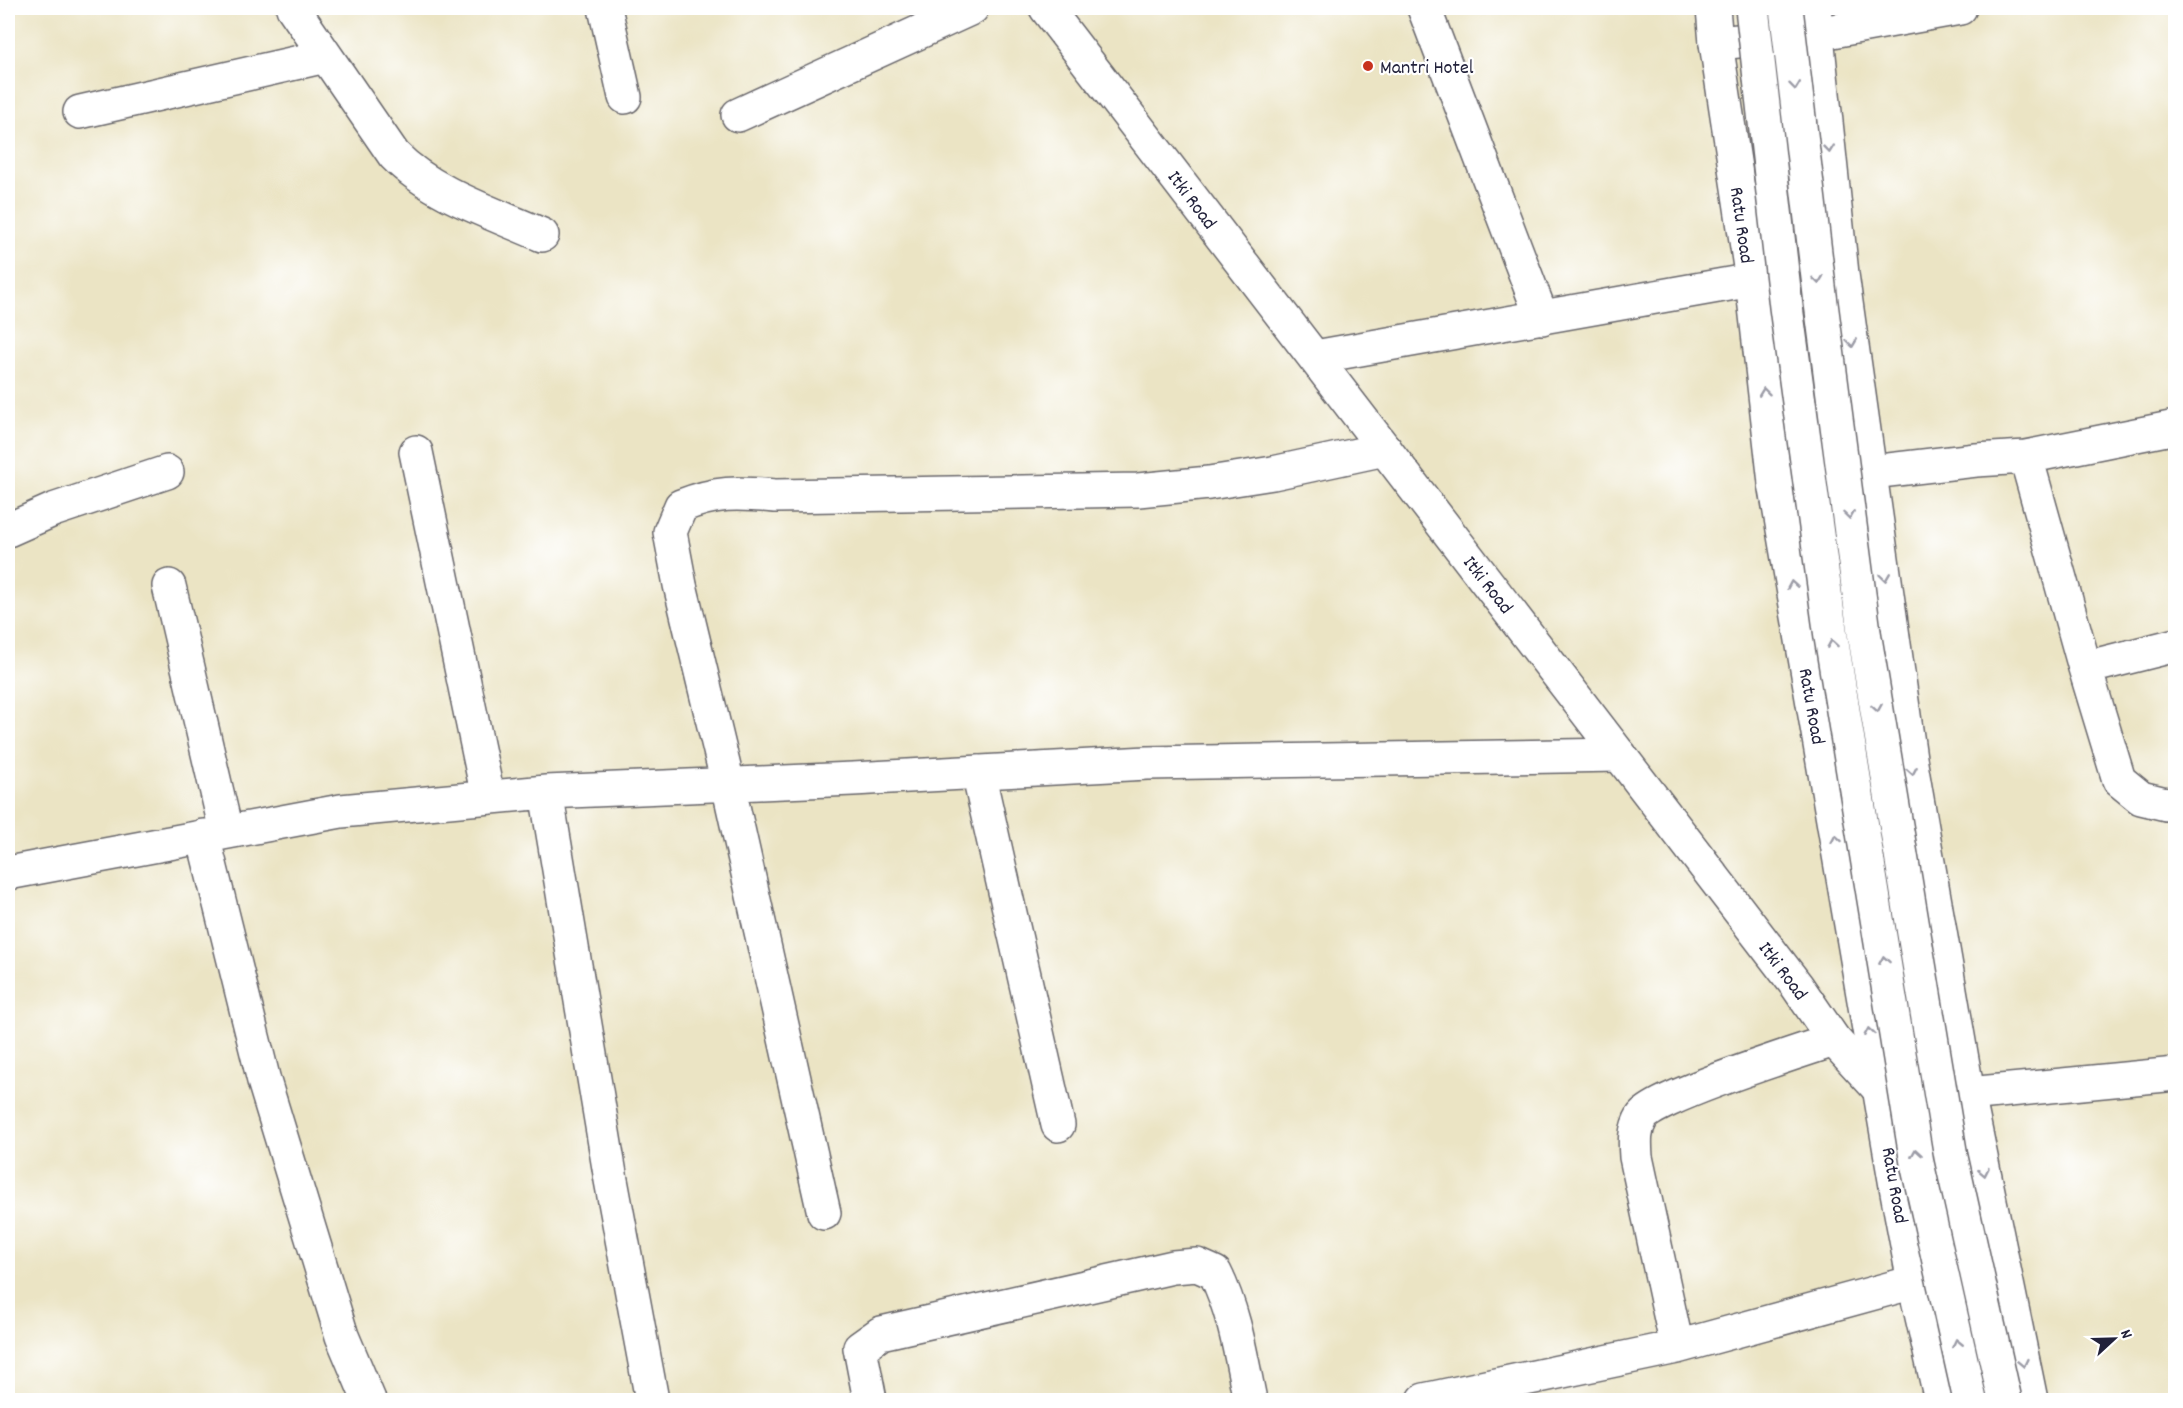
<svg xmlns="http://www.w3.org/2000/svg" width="2183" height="1408" viewBox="0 0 2183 1408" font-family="Dekko,sans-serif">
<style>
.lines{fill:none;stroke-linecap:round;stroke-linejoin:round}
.street-casing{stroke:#68666b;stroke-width:36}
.secondary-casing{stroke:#68666b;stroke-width:36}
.primary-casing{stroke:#68666b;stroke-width:36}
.street{stroke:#fff;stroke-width:33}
.secondary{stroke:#fff;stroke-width:33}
.primary{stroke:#fff;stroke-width:33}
.primary-bridge-casing{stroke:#68666b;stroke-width:36;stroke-linecap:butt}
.primary-bridge{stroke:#fff;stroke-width:33}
.oneway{stroke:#9c9ca7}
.poi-dot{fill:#c8321e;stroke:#fff;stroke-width:2}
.labels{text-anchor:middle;stroke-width:4.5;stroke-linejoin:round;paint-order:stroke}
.poi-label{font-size:20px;fill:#22223b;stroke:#fff;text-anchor:start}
.street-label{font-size:20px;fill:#22223b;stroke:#fff}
</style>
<rect width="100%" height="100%" fill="#fff"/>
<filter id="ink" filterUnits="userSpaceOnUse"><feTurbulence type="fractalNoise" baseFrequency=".0167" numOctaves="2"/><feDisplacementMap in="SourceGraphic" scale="12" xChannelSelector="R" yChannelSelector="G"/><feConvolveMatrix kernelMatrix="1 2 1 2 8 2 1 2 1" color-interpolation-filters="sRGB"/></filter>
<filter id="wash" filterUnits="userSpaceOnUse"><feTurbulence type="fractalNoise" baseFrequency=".008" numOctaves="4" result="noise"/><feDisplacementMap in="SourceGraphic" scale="24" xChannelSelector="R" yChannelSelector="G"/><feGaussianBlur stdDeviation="1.35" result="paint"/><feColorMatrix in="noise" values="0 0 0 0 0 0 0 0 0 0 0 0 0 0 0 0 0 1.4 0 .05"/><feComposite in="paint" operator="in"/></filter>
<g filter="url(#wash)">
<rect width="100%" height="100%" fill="#ebe4c4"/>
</g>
<g filter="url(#ink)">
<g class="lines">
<defs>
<path id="street" d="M293 8 394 155C432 194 493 213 542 235
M605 8 625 97
M1424 8 1542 318
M1716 43 1816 34 1960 8
M80 112 326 56
M738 115 972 8
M1315 357 1752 280
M416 452 488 797
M2026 457 2176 427
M1775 483 1976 460 2026 457 2085 668 2119 780 2141 798 2166 804 2176 803
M8 530 53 510 167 472
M169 586 226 831
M2085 668 2176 645
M978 772 1058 1125
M546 792 611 1180 652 1400
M203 836 264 1081 342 1336 369 1400
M8 873 341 811 546 792 853 779 1147 763 1620 755
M1968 1094 2176 1074
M824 1213 728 784 680 585 670 532 681 506C718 491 737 493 776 496L1138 490 1209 483 1273 473 1385 449
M1677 1347 1636 1157C1635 1143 1634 1130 1642 1117 1653 1098 1804 1050 1834 1040
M870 1400 860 1348 881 1333 1173 1267 1197 1265 1215 1273C1235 1313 1241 1357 1250 1400
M1424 1400 1677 1347 1914 1282"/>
<path id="secondary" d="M1046 8 1797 986 1834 1040 1879 1089 1968 1094"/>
<path id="primary" d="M1713 8 1716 43 1752 280 1775 483 1897 1192 1914 1282 1941 1400
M1814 8 1842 274 1910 758 1968 1094 2031 1400"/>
</defs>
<!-- street casing -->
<use href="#street" class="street-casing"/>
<!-- secondary casing -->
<use href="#secondary" class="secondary-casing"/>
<!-- primary casing -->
<use href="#primary" class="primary-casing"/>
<!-- street -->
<use href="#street" class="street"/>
<!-- secondary -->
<use href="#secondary" class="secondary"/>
<!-- primary -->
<use href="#primary" class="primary"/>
<defs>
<path id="primary-bridge" d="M1752 8 1786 307 1831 637 1917 1163 1970 1400
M1786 8 1821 303 1864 632 1951 1157 2005 1400"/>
</defs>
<!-- primary-bridge casing -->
<use href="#primary-bridge" class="primary-bridge-casing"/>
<!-- primary-bridge -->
<use href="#primary-bridge" class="primary-bridge"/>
</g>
<!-- one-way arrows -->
<defs><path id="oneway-chevron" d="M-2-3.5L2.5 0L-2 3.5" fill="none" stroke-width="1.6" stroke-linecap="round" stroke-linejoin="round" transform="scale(1.5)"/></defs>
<g class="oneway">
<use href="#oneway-chevron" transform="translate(1795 86) rotate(83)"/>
<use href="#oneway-chevron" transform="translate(1829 149) rotate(84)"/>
<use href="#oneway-chevron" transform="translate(1818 280) rotate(83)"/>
<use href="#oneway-chevron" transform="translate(1852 343) rotate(82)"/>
<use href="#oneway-chevron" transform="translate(1764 392) rotate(-97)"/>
<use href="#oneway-chevron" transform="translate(1849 515) rotate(82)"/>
<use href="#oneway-chevron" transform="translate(1885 577) rotate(82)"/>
<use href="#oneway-chevron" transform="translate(1792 585) rotate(-100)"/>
<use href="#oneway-chevron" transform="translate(1832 644) rotate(-99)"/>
<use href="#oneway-chevron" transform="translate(1877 708) rotate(81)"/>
<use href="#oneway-chevron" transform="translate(1912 771) rotate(80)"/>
<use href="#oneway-chevron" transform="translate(1836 839) rotate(-100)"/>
<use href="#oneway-chevron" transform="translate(1884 960) rotate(-99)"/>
<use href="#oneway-chevron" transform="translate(1869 1032) rotate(-100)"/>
<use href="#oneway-chevron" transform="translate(1916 1153) rotate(-99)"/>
<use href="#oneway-chevron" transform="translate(1984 1172) rotate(79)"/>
<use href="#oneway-chevron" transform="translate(1957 1343) rotate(-103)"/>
<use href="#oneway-chevron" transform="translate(2023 1363) rotate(78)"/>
</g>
</g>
<!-- markers -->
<circle class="poi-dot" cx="1368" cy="66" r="6"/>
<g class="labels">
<!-- poi labels -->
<g class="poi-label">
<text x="1380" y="73">Mantri Hotel</text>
</g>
<!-- street labels -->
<g class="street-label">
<text transform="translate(1193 199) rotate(53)" y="7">Itki Road</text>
<text transform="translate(1743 225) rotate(82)" y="7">Ratu Road</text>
<text transform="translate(1489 584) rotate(52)" y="7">Itki Road</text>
<text transform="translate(1813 706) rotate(80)" y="7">Ratu Road</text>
<text transform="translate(1784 970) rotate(53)" y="7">Itki Road</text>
<text transform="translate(1896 1185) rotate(80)" y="7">Ratu Road</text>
</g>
</g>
<!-- margin -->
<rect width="2183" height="1408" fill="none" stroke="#fff" stroke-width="30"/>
<!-- north arrow -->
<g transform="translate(2114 1339) rotate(68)" stroke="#ffffff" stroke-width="4.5" paint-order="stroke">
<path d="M0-4.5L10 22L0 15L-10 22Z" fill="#22223b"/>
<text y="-9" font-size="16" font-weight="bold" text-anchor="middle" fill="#22223b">N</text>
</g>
</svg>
